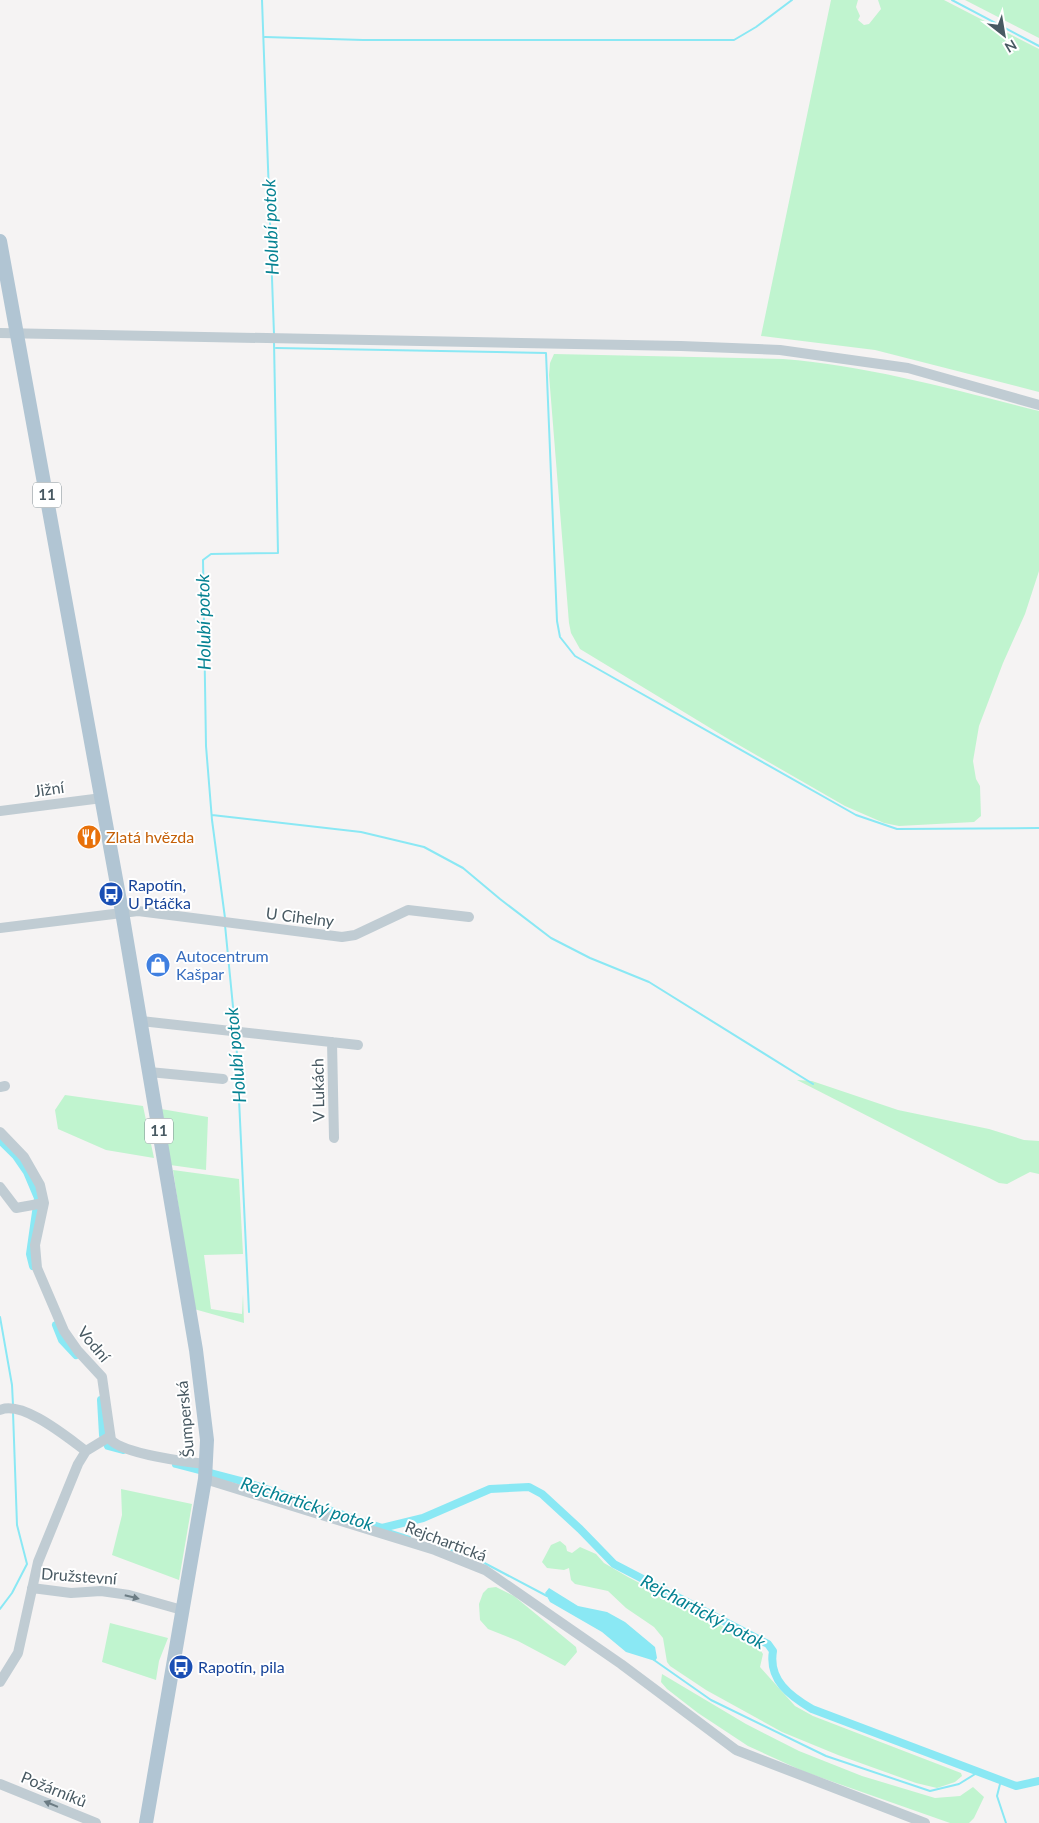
<svg xmlns="http://www.w3.org/2000/svg" width="1039" height="1823" viewBox="0 0 1039 1823" font-family="Lato,sans-serif">
<style>
.green{fill:#c0f4cf}
.water{fill:#8ae8f4}
.lines{fill:none;stroke-linecap:round;stroke-linejoin:round}
.stream{stroke:#8ae8f4;stroke-width:2}
.canal{stroke:#8ae8f4;stroke-width:8}
.minor{stroke:#c0ccd3;stroke-width:10}
.major{stroke:#b1c5d3;stroke-width:14}
.oneway{fill:#6c7c84}
.labels{text-anchor:middle;stroke-width:4;stroke-linejoin:round;paint-order:stroke}
.shield{fill:#fff;stroke:#7f8b91;stroke-width:1}
.shield-label{font-size:15px;font-weight:bold;fill:#485962}
.street-label{font-size:16px;fill:#485962;stroke:#fff}
.food-label{font-size:16px;fill:#c56008;stroke:#fff;text-anchor:start}
.transit-label{font-size:16px;fill:#164399;stroke:#fff;text-anchor:start}
.shop-label{font-size:16px;fill:#366cbe;stroke:#fff;text-anchor:start}
.water-label{font-size:18px;font-style:italic;fill:#058292;stroke:#fff}
</style>
<rect width="100%" height="100%" fill="#f5f3f3"/>
<!-- green -->
<path class="green" d="M831 0H858L856 7 860 16 858 20 864 25 869 24 881 9 878 0H944L1039 49V392L875 350 761 336Z
M965 0H1039V38Z
M554 354 783 359C870 366 955 390 1039 411V571L1025 614 1003 663 979 726 973 761 976 779 980 786 981 816 974 822 899 826 884 823 845 806 725 737 580 649 571 633 569 623 549 375 550 363Z
M797 1080 812 1081 898 1110 989 1129 1024 1140 1039 1141V1174L1030 1172 1007 1184 999 1183Z
M65 1095 143 1106 154 1158 106 1150 58 1129 55 1110Z
M161 1109 208 1117 206 1170 170 1165Z
M173 1170 239 1179 243 1254 204 1255 211 1309 242 1314 243 1294 244 1323 194 1309Z
M121 1489 192 1504 179 1580 112 1555 122 1515Z
M560 1541 566 1546 567 1551 572 1553 580 1547 596 1554 604 1563 628 1577 756 1644 763 1654 760 1667 795 1706 813 1716 961 1773 962 1776 955 1782 937 1788 916 1783 838 1755 782 1732 706 1690 670 1666 667 1662 663 1638 654 1627 626 1608 608 1591 575 1584 571 1580 569 1568 564 1570 547 1568 542 1562 551 1545Z
M496 1587 514 1596 576 1647 577 1652 565 1666 518 1641 488 1629 480 1620 479 1604 483 1593 488 1588Z
M110 1623 168 1638 159 1661 156 1680 102 1662Z
M662 1674 746 1724 799 1751 862 1776 935 1798 960 1796 973 1787 984 1797 974 1818 969 1823H950L805 1772 748 1746 698 1713 667 1689 661 1682Z"/>
<!-- water -->
<path class="water" d="M549 1588 578 1606 607 1612 625 1622 655 1647 657 1658 655 1661 626 1652 602 1632 550 1602 545 1593Z"/>
<g class="lines">
<!-- stream -->
<path class="stream" d="M262 0 274 334
M952 0 1039 46
M265 37 363 40H734L756 27 792 0
M276 348 546 353 557 621 560 637 575 656 856 815 897 829 1039 828
M212 815 361 832 424 847 463 868 500 899 551 938 590 958 649 982 813 1084
M225 918 212 820 206 746 203 560 211 554 278 553 274 342
M225 925 235 1027
M236 1035 249 1312
M0 1317 12 1385 13 1405
M382 1528 410 1537
M438 1546 473 1557 547 1596
M0 1609 12 1593 27 1564 17 1525 13 1412
M654 1660 711 1700 826 1756 930 1791 959 1784 980 1771
M1001 1780 997 1796 1006 1823"/>
<!-- canal -->
<path class="canal" d="M0 1140 16 1156 27 1172 38 1198 30 1254 33 1266
M56 1325 62 1340 76 1355
M101 1400 103 1435 108 1446 123 1450
M176 1464 245 1482 382 1528 423 1518 490 1489 529 1487 542 1494 580 1529 614 1564 768 1644 773 1651C768 1680 790 1696 812 1709L1016 1786 1039 1781"/>
<!-- minor -->
<path class="minor" d="M0 333 681 346 780 350 908 368 1039 405
M0 811 102 798
M0 928 138 911 342 937 355 935 408 910 469 917
M141 1021 358 1045
M332 1042 334 1138
M149 1072 223 1079
M0 1087 5 1086
M0 1132 24 1157 40 1185 44 1203 35 1245 37 1268 64 1331 78 1351 102 1377 111 1440C124 1454 187 1462 206 1464
M0 1187 16 1208 44 1203
M0 1410C23 1400 68 1438 86 1451
M205 1479 435 1550 485 1570 621 1664 736 1750 925 1823
M32 1588 71 1593 101 1591 129 1595 182 1610
M0 1682 18 1653 38 1562 78 1464 86 1451 109 1437
M0 1784 96 1823"/>
<!-- major -->
<path class="major" d="M0 241 122 912 196 1350 207 1440 205 1479 146 1823"/>
</g>
<!-- one-way arrows -->
<defs><path id="oneway-solid" d="M-6-.8H1V-3.2L6.5 0L1 3.2V.8H-6Z" transform="scale(1.25)"/></defs>
<g class="oneway">
<use href="#oneway-solid" transform="translate(132 1597) rotate(14)"/>
<use href="#oneway-solid" transform="translate(51 1804) rotate(-158)"/>
</g>
<!-- icons -->
<defs>
<symbol id="restaurant-disc" viewBox="-11 -11 22 22"><circle r="9.5" fill="#e8710a" stroke="#fff"/><path d="M-5-6h1v4h1v-4h1v4h1v-4h1v5L-1.5 .5V6h-2V.5L-5-1ZM5-6V6H3V1.5H1.5Q1.5-4 5-6Z" fill="#fff"/></symbol>
<symbol id="bus-disc" viewBox="-11 -11 22 22"><circle r="9.5" fill="#1a4fb4" stroke="#fff"/><path d="M-5-6H5V4H4V6H2V4H-2V6H-4V4H-5ZM-3.5-4V0h7V-4ZM-3.5 1.2v1.5H-2V1.2ZM2 1.2v1.5H3.5V1.2Z" fill="#fff"/></symbol>
<symbol id="shop-disc" viewBox="-11 -11 22 22"><circle r="9.5" fill="#3f7fe0" stroke="#fff"/><path d="M-5-2.5h2.3a2.7 3.5 0 0 1 5.4 0H5L5.5 6h-11ZM-1.5-2.5h3a1.5 2.3 0 0 0-3 0Z" fill="#fff"/></symbol>
</defs>
<g fill-rule="evenodd">
<use href="#restaurant-disc" x="75" y="823" width="28" height="28"/>
<use href="#bus-disc" x="97" y="880" width="28" height="28"/>
<use href="#shop-disc" x="144" y="951" width="28" height="28"/>
<use href="#bus-disc" x="167" y="1653" width="28" height="28"/>
</g>
<g class="labels">
<!-- shield labels -->
<g class="shield">
<rect x="33" y="482.5" width="28" height="25" rx="4"/>
<rect x="145" y="1118.5" width="28" height="25" rx="4"/>
</g>
<g class="shield-label">
<text x="47" y="500">11</text>
<text x="159" y="1136">11</text>
</g>
<!-- street labels -->
<g class="street-label">
<text transform="translate(49 789) rotate(-8)" y="6">Jižní</text>
<text transform="translate(300 917) rotate(7)" y="6">U Cihelny</text>
<text transform="translate(318 1090) rotate(-91)" y="6">V Lukách</text>
<text transform="translate(94 1344) rotate(50)" y="6">Vodní</text>
<text transform="translate(185 1419) rotate(-95)" y="6">Šumperská</text>
<text transform="translate(446 1541) rotate(21)" y="6">Rejchartická</text>
<text transform="translate(79 1576) rotate(4)" y="6">Družstevní</text>
<text transform="translate(54 1789) rotate(22)" y="6">Požárníků</text>
</g>
<!-- food labels -->
<g class="food-label">
<text x="106" y="843">Zlatá hvězda</text>
</g>
<!-- transit labels -->
<g class="transit-label">
<text x="128" y="891">Rapotín,<tspan x="128" dy="18">U Ptáčka</tspan></text>
<text x="198" y="1673">Rapotín, pila</text>
</g>
<!-- shop labels -->
<g class="shop-label">
<text x="176" y="962">Autocentrum<tspan x="176" dy="18">Kašpar</tspan></text>
</g>
<!-- water labels -->
<g class="water-label">
<text transform="translate(271 227) rotate(-92)" y="6">Holubí potok</text>
<text transform="translate(204 622) rotate(-91)" y="6">Holubí potok</text>
<text transform="translate(236 1055) rotate(-95)" y="6">Holubí potok</text>
<text transform="translate(307 1504) rotate(18)" y="6">Rejchartický potok</text>
<text transform="translate(703 1612) rotate(28)" y="6">Rejchartický potok</text>
</g>
</g>
<!-- north arrow -->
<g transform="translate(1004 35) rotate(149)" stroke="#ffffff" stroke-width="4" paint-order="stroke">
<path d="M0-4L9 19L0 12L-9 19Z" fill="#485962"/>
<text y="-8" font-size="14" font-weight="bold" text-anchor="middle" fill="#485962">N</text>
</g>
</svg>
